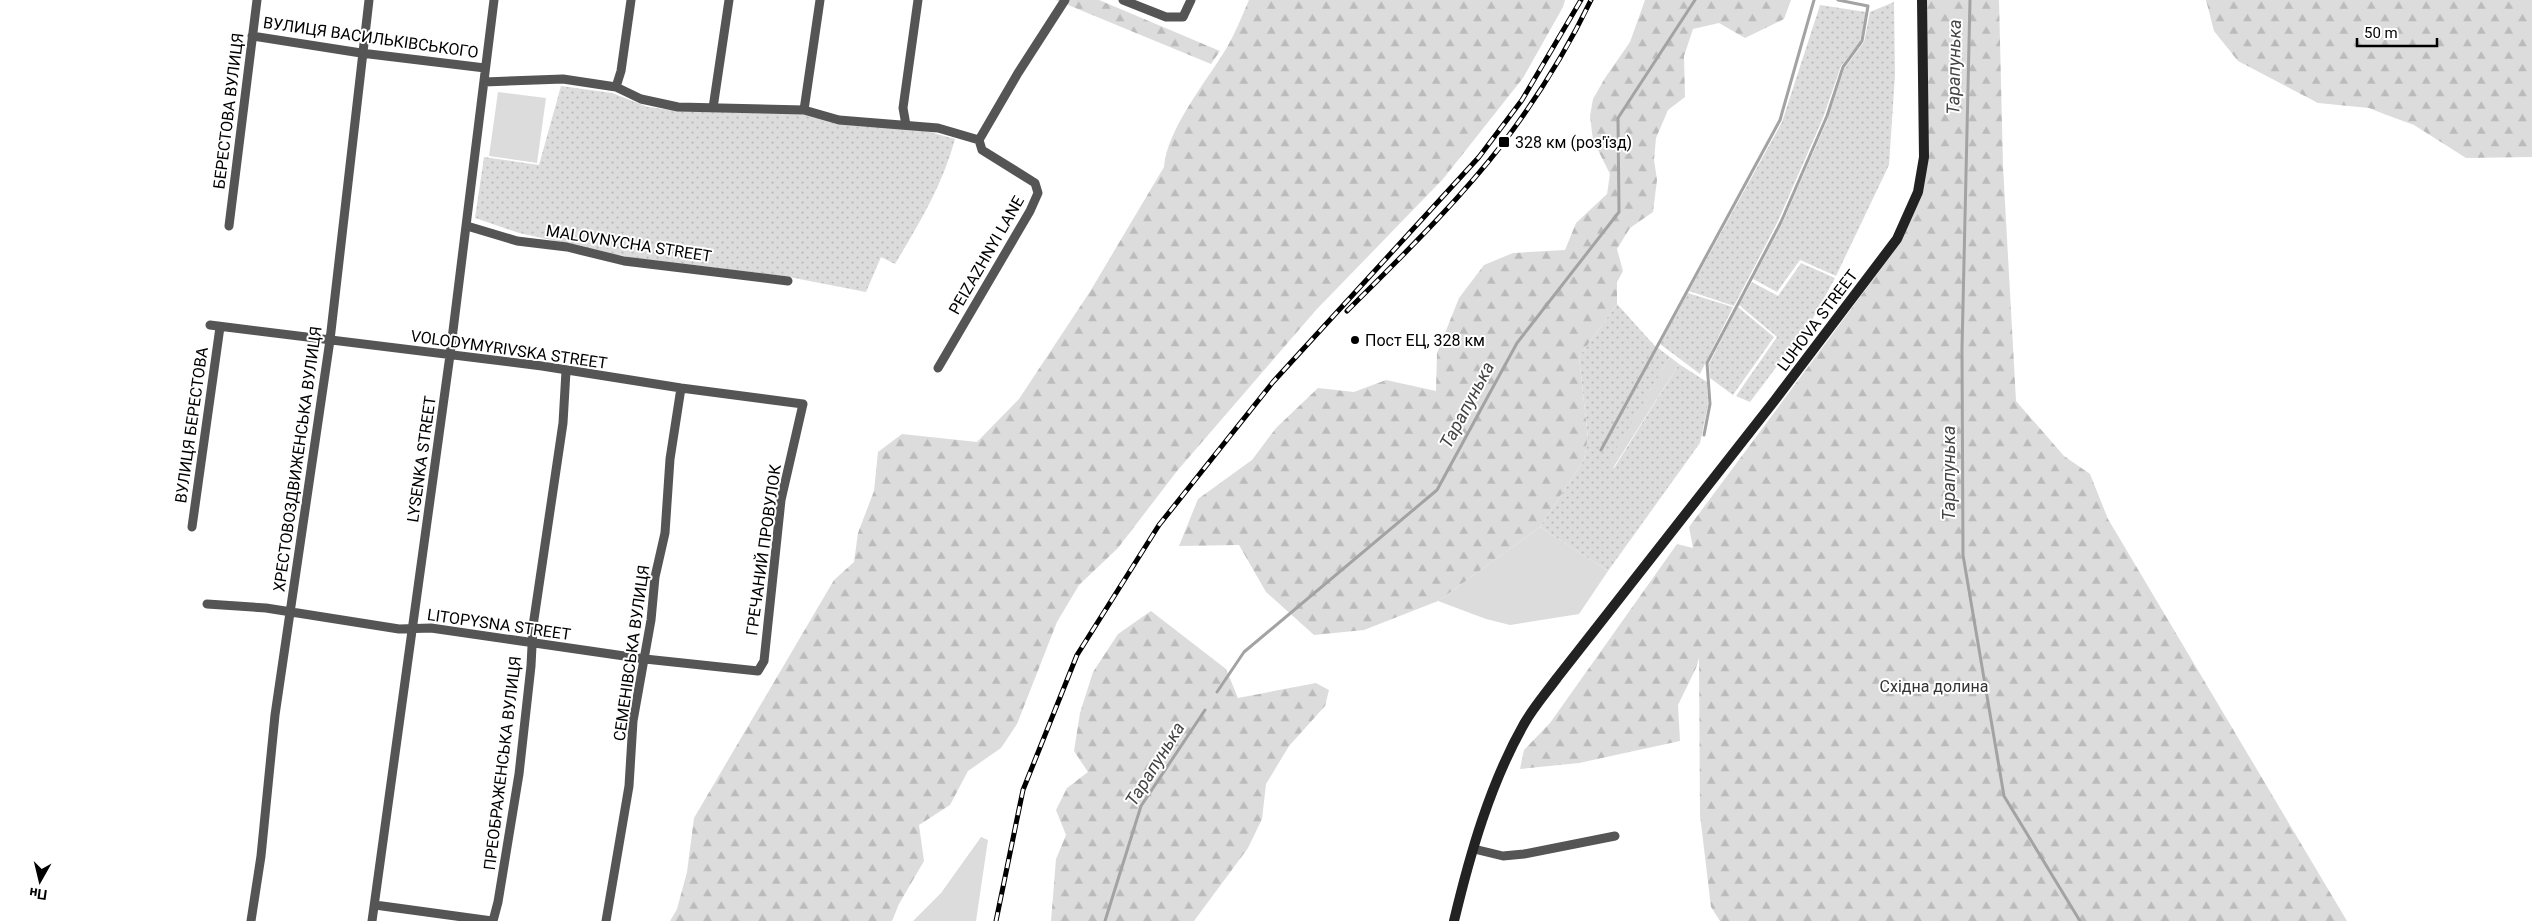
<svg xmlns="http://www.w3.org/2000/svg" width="2532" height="921" viewBox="0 0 2532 921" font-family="Roboto,sans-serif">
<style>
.green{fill:#dcdcdc}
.forest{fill:url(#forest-firs)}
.garden{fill:url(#garden-dots)}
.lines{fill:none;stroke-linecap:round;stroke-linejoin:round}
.stream{stroke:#a3a3a3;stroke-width:3}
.street{stroke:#555;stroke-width:9}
.secondary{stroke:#222;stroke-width:10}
.rail-casing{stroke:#000;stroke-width:5}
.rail{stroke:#fff;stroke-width:3;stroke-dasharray:9;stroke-linecap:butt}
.poi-dot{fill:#000;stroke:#fff;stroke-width:2}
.labels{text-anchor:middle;stroke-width:4;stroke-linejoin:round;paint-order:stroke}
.street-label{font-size:16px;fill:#000;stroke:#fff}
.poi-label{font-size:16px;fill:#000;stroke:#fff;text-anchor:start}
.park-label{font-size:16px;fill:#333;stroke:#fff}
.water-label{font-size:18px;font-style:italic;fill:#444;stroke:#fff}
</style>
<defs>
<pattern id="forest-firs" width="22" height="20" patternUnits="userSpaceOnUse" patternTransform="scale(1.25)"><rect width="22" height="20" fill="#dcdcdc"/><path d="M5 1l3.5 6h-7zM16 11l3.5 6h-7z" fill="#bbb"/></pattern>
<pattern id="garden-dots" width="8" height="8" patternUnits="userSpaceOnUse" patternTransform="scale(1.25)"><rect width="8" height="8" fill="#dcdcdc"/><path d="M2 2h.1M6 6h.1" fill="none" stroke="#bbb" stroke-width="1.8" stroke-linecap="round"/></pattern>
</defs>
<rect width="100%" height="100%" fill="#fff"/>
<!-- green -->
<path class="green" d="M498 92 546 98 537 163 489 156Z
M1670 357 1679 364 1613 468 1606 465Z
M1540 527 1608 571 1579 614 1510 625 1486 619 1438 601Z
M981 837 988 840 976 921H913L941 893Z"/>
<!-- forest -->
<path class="forest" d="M1056 0H1099L1220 51 1211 64Z
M1249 0H1565L1563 7 1523 78 1443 179 1316 310 1177 471 1118 548 1079 585 1057 622 1017 724 1001 748 968 771 950 805 919 825 924 861 899 904 892 921H670L677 909 687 872 694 818 834 580 854 562 858 533 874 491 878 452 902 434 977 442 1019 399 1091 290 1164 167C1167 129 1206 82 1226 49 1235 34 1242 16 1249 0Z
M1645 0H1791L1784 19 1745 38 1719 23 1693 29 1684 56 1685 97 1668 110 1656 138 1654 160 1657 180 1653 212 1630 228 1617 249 1623 271 1617 282V304L1579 357 1588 438 1584 460 1540 527 1438 601 1364 630 1314 635 1266 592 1239 545 1179 546 1198 499 1252 460 1276 428 1318 388 1354 392 1386 380 1436 391 1437 353 1459 298 1484 265 1513 253 1565 250 1576 223 1607 194 1610 174 1593 140 1590 116 1593 99 1605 78 1630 42Z
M1927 0H1999L2003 166 2016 401 2064 456 2090 474 2108 519 2347 921H1720L1711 907 1700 815 1699 658 1696 668 1678 705 1680 741 1579 763 1520 769 1524 750 1550 723 1677 544 1693 548 1689 527 1901 242 1922 193Z
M2206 0H2532V157L2466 158 2414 125 2384 114 2369 108 2318 103 2238 61 2214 31Z
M1151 611 1226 669 1238 698 1316 683 1329 690 1325 706 1289 746 1266 784 1262 819 1248 848 1194 921H1051L1056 859 1066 835 1056 810 1067 788 1088 772 1074 751 1080 713 1093 672 1118 634Z"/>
<!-- garden -->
<path class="garden" d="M1894 2 1895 75 1889 165 1836 276 1800 260 1777 292 1753 279 1782 224 1827 121 1844 69 1864 42 1870 12Z
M1820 5 1866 12 1860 42 1841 66 1823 118 1778 221 1734 306 1689 291 1782 122Z
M561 86 612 93 648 107 681 111 804 114 923 130 955 139C943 184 919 224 895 264L881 257 866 292 784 276 633 258 519 233 475 218 484 157 539 165Z
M1801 263 1835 278 1812 320 1750 402 1736 396 1777 337 1739 305 1752 282 1778 296Z
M1688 293 1733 307 1700 374 1660 344Z
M1617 304 1654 345 1670 357 1607 465 1614 468 1679 364 1707 382 1708 405 1700 443 1608 571 1540 527 1584 460 1588 438 1579 357Z
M1738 307 1774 337 1733 395 1710 378 1709 364Z"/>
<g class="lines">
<!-- stream -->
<path class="stream" d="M1970 0 1962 349 1963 555 2004 796 2080 921
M1704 435 1710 404 1707 363 1781 222 1827 116 1843 67 1862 41 1868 6 1838 0
M1601 450 1780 120 1814 0
M1217 692 1244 652 1437 490 1517 343 1619 212 1618 118 1695 0
M1105 921 1141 806 1205 710"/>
<!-- street -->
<path class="street" d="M1123 0 1166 17H1183L1191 0
M252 36 361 53 485 68
M484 82 563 79 616 87 641 99 678 107 804 110 839 120 938 128 979 140
M616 87 621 71 631 0
M713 108 729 0
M804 110 820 0
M906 125 903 108 918 0
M229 226 257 0
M467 226 517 241 567 247 624 261 788 281
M938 368 1030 211 1038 193 1035 183 982 150 979 140 1018 73 1065 0
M192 527 220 327
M207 604 266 608 399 629 431 628 645 659 758 671 764 661 781 500 803 404 681 388 542 366 210 325
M1474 849 1503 856 1524 854 1615 836
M375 905 492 921
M251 921 261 856 275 715 330 340 369 0
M372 921 450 355 494 0
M493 921 498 902 519 774 531 666 533 626 563 423 566 371
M606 921 629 786 633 721 651 620 655 577 665 533 670 459 681 388"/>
<!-- secondary -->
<path class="secondary" d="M1454 921C1470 854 1490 784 1524 724 1533 708 1546 693 1557 678L1775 400 1897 239 1918 192 1924 157 1922 0"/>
<defs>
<path id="rail" d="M1347 311C1401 257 1457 203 1504 142 1537 98 1567 50 1591 0
M996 921 1023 790 1077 655 1159 525 1273 382 1479 157 1522 100 1581 0"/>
</defs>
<!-- rail casing -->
<use href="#rail" class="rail-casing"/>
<!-- rail -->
<use href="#rail" class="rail"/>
</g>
<!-- markers -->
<g class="poi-dot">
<rect x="1498" y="136" width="12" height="12" rx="2.5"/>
<circle cx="1355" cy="340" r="5"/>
</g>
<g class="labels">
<!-- street labels -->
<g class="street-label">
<text transform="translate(371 37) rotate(8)" y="6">ВУЛИЦЯ ВАСИЛЬКІВСЬКОГО</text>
<text transform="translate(228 111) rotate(-83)" y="6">БЕРЕСТОВА ВУЛИЦЯ</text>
<text transform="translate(629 243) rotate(9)" y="6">MALOVNYCHA STREET</text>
<text transform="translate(986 255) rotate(-60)" y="6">PEIZAZHNYI LANE</text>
<text transform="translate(1817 320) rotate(-53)" y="6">LUHOVA STREET</text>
<text transform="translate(509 349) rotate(8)" y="6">VOLODYMYRIVSKA STREET</text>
<text transform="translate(191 425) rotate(-82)" y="6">ВУЛИЦЯ БЕРЕСТОВА</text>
<text transform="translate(297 459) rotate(-82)" y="6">ХРЕСТОВОЗДВИЖЕНСЬКА ВУЛИЦЯ</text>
<text transform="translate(421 459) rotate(-82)" y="6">LYSENKA STREET</text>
<text transform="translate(763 550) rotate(-82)" y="6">ГРЕЧАНИЙ ПРОВУЛОК</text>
<text transform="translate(499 624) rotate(8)" y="6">LITOPYSNA STREET</text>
<text transform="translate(631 653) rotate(-82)" y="6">СЕМЕНІВСЬКА ВУЛИЦЯ</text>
<text transform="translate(502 763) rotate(-83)" y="6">ПРЕОБРАЖЕНСЬКА ВУЛИЦЯ</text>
</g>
<!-- poi labels -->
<g class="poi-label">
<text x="1515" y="148">328 км (роз'їзд)</text>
<text x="1365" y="346">Пост ЕЦ, 328 км</text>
</g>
<!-- park labels -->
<g class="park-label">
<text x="1934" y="692">Східна долина</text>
</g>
<!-- water labels -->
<g class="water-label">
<text transform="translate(1954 67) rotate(-89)" y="6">Тарапунька</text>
<text transform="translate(1467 405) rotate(-62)" y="6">Тарапунька</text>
<text transform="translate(1949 473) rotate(-90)" y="6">Тарапунька</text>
<text transform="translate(1155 764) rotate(-58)" y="6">Тарапунька</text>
</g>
</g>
<!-- north arrow -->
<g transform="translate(40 881) rotate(188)" stroke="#ffffff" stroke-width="4" paint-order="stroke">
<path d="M0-4L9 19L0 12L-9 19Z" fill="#000000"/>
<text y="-8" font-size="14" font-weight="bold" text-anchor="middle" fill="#000000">Пн</text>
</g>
<!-- scale -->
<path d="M2357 38v8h80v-8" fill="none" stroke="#000000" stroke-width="2.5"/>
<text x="2364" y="38" font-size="15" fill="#000000" stroke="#ffffff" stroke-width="4" paint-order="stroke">50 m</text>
</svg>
